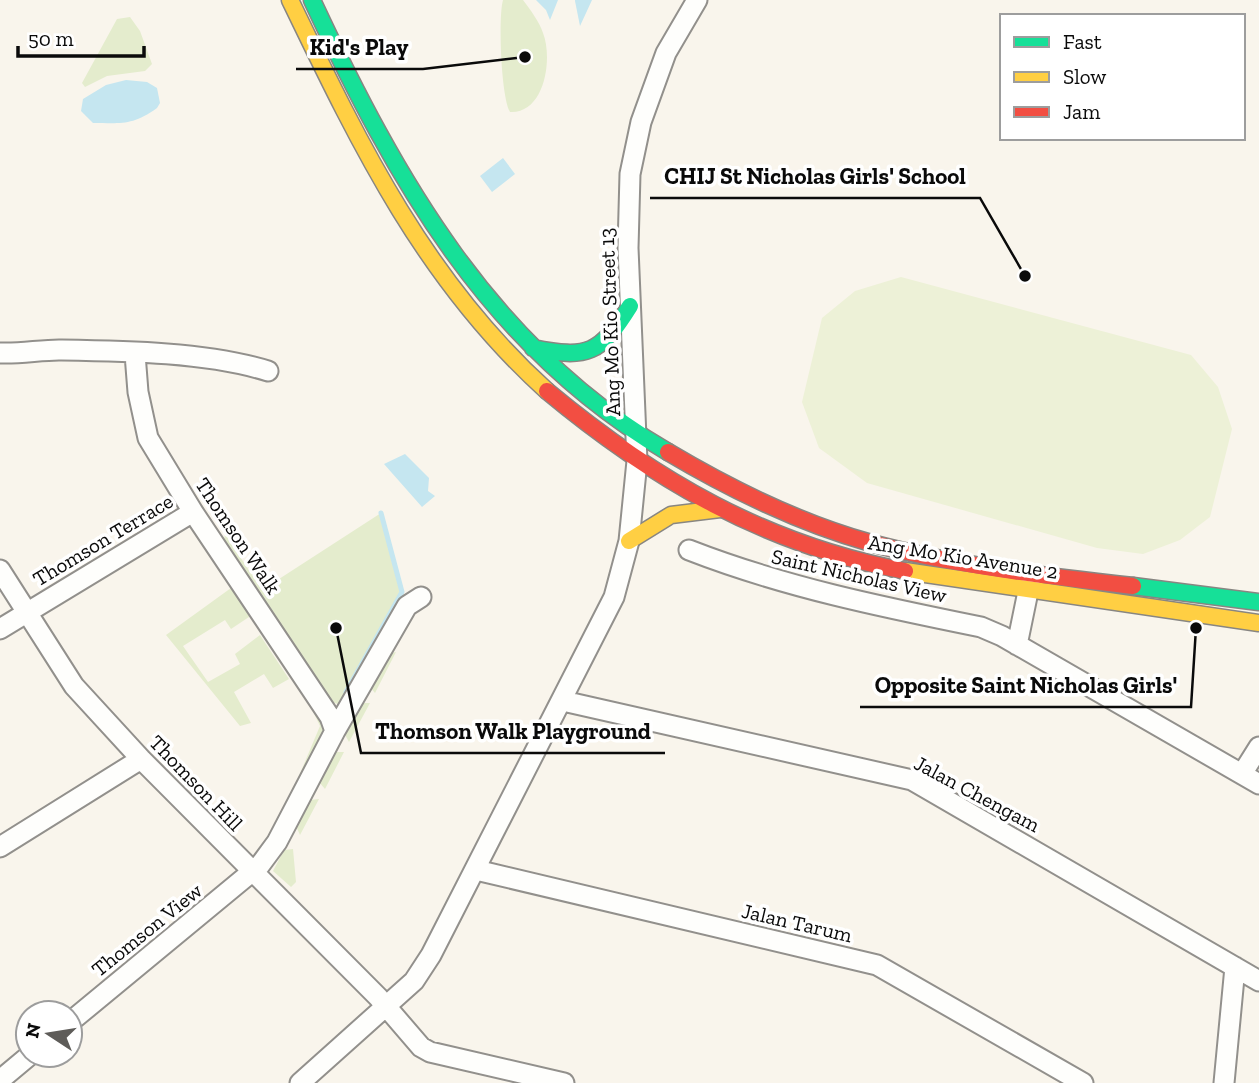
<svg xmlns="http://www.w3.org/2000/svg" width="1259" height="1083" viewBox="0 0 1259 1083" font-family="'Zilla Slab',serif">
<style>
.green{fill:#e4eccd}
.pitch{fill:#edf1d7}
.water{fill:#c5e6f0}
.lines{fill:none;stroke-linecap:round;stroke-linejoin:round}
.stream{stroke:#c5e6f0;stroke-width:5}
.street-casing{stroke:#92908c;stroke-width:23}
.fast-casing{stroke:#888682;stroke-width:19}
.slow-casing{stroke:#888682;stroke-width:19}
.jam-casing{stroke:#888682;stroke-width:19}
.street{stroke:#fefefc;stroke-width:19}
.fast{stroke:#16e098;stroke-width:16}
.slow{stroke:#ffcf43;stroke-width:16}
.jam{stroke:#f24e42;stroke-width:16}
.labels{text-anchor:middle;stroke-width:7;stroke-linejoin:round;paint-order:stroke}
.street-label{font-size:21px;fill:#0a0a0a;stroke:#fff}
.leader{fill:none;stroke:#0a0a0a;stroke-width:2.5}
.callout-dot{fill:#0a0a0a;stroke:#fff;stroke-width:2.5}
.callout-label{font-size:23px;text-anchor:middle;font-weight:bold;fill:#0a0a0a;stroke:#fff;stroke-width:7;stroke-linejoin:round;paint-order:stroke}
</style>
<rect width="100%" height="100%" fill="#f9f5ec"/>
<!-- green -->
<path class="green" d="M503 0H523C531 11 539 21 543 33 553 58 545 114 510 112 501 97 498 17 503 0Z
M130 17 140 31 152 64 145 71 107 76 85 87 82 83 117 19Z
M381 513 407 606 345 700 338 704 328 701 223 546 225 534 262 590Z
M192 528 255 613 231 629 225 620 183 646 208 682 240 664 235 654 260 635 289 679 273 688 264 674 234 692 251 723 240 726 166 635 231 588Z
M396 652 375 693 369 686 388 654Z
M306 697 327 718 324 741 288 802 320 726Z
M360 703H370L349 742 344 733Z
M333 752H344L325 789 319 782Z
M319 799 300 835 296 826 310 800Z
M293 849 296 882 291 887 273 871 284 850Z"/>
<!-- pitch -->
<path class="pitch" d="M901 277 1191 355 1218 387 1232 429 1210 517 1180 540 1143 554 1097 548 867 483 819 448 802 402 822 318 855 291Z"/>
<!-- water -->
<path class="water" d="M536 0H558L550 20 546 10Z
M575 0H592L580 26 575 1Z
M126 80 147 82 157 88 160 103 157 108C132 126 121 123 93 123L81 111 83 99 106 85Z
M503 158 515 174 492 192 480 176Z
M405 454 429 478 428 491 435 496 422 507 384 464Z"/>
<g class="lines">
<!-- stream -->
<path class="stream" d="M346 692 402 592 381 513"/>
<defs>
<path id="street" d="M0 353C20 354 40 350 59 350 125 351 207 352 268 371
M135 354 138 392 148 438 193 512 330 717 335 731
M689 550C784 587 882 607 981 627L1002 636 1259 784
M0 570 74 686 141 759 378 997 421 1047 430 1052 564 1083
M0 629 193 512
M1017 645 1031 577
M563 701 912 780 1259 981
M1242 774 1259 747
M0 847 141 759
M476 870 877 965 1083 1083
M70 1022 260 865 277 842 335 731 407 606 421 597
M0 1080 30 1055
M300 1083 414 981 431 955 614 597 629 541 637 461 628 248 630 174 641 122 666 53 697 0
M1224 1083 1235 967"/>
<path id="fast" d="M312 0C396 180 490 348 668 452
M533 348C588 359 600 354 630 306
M1133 586 1259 602"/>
<path id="slow" d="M290 0C360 145 425 281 547 391
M629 541 671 515 720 509
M905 571 1259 623"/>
<path id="jam" d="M547 391C654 480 766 545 905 571
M668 452C732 490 799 523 871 543 957 566 1045 576 1133 586"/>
</defs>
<!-- street casing -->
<use href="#street" class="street-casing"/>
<!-- fast casing -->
<use href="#fast" class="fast-casing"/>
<!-- slow casing -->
<use href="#slow" class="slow-casing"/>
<!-- jam casing -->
<use href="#jam" class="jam-casing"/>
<!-- street -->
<use href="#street" class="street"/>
<!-- fast -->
<use href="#fast" class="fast"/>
<!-- slow -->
<use href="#slow" class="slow"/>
<!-- jam -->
<use href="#jam" class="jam"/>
</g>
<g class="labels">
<!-- street labels -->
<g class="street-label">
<text transform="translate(610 322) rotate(-92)" y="7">Ang Mo Kio Street 13</text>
<text transform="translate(238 536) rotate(56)" y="7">Thomson Walk</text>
<text transform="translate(103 540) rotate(-31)" y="7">Thomson Terrace</text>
<text transform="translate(963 557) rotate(9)" y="7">Ang Mo Kio Avenue 2</text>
<text transform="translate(859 576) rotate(13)" y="7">Saint Nicholas View</text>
<text transform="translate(196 783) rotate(46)" y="7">Thomson Hill</text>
<text transform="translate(977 794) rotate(28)" y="7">Jalan Chengam</text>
<text transform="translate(797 923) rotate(13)" y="7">Jalan Tarum</text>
<text transform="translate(147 930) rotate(-39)" y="7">Thomson View</text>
</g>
</g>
<!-- callouts -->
<path class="leader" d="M525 57L423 69H296M1025 276L980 198H650M1196 628L1191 707H860M336 628L361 753H665"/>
<g class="callout-dot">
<circle cx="525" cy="57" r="7"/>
<circle cx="1025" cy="276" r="7"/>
<circle cx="1196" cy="628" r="7"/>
<circle cx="336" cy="628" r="7"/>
</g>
<g class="callout-label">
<text x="359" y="55">Kid's Play</text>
<text x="815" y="184">CHIJ St Nicholas Girls' School</text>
<text x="1026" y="693">Opposite Saint Nicholas Girls'</text>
<text x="513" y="739">Thomson Walk Playground</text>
</g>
<!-- legend -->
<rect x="1000" y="14" width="245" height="126" fill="#ffffff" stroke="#9d9d9d" stroke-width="2"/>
<rect x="1014" y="37" width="35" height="10" fill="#16e098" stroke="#9d9d9d" stroke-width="2"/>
<text x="1063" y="49" font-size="21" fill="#0a0a0a">Fast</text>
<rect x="1014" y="72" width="35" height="10" fill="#ffcf43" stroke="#9d9d9d" stroke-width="2"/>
<text x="1063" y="84" font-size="21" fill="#0a0a0a">Slow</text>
<rect x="1014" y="107" width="35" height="10" fill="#f24e42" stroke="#9d9d9d" stroke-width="2"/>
<text x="1063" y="119" font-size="21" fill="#0a0a0a">Jam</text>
<!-- north arrow -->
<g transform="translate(49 1034) rotate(282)"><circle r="33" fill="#ffffff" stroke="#9d9d9d" stroke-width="2"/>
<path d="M0-5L12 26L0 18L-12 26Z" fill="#5e5c59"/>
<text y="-10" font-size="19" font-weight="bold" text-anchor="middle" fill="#0a0a0a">N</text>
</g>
<!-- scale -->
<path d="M18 46v10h126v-10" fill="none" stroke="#0a0a0a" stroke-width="3.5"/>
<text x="28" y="46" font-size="21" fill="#0a0a0a" stroke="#ffffff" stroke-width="5" paint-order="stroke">50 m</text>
</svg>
